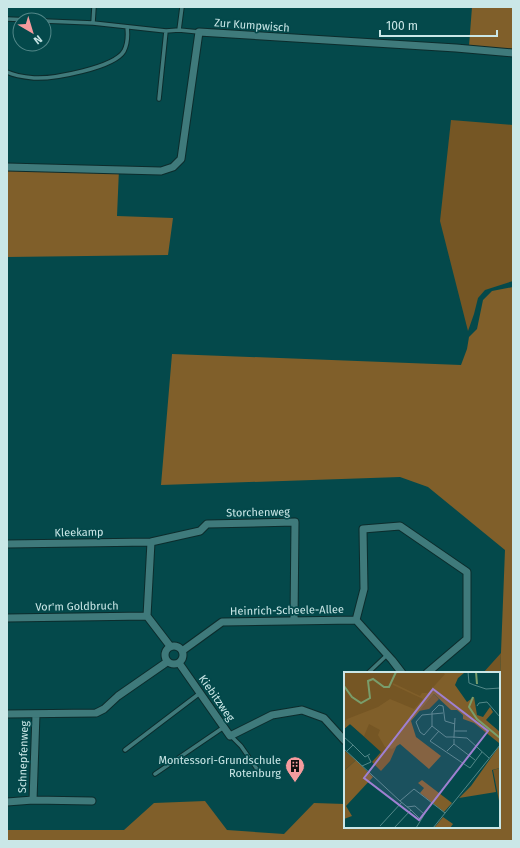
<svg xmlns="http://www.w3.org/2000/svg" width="520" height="848" viewBox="0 0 520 848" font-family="'Fira Sans',sans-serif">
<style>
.green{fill:#755624}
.forest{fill:#805f2a}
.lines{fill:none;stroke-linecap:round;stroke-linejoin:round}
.lane-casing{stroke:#0c2c2c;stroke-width:5.5}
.street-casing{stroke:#0c2c2c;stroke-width:9}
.lane{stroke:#3f7a7b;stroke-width:3.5}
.street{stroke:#3f7a7b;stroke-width:7}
.labels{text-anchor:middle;stroke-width:3.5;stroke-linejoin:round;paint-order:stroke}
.street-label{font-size:11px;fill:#cae7e7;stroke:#04494b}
.poi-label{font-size:11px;fill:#cae7e7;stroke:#04494b;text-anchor:end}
.inset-river{fill:none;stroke:#799d6b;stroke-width:2}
.inset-road{fill:none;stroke:#538889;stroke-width:1}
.view{fill:#9f80d1;fill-opacity:0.15;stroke:#9f80d1;stroke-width:2}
.inset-edge{fill:none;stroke:#cae7e7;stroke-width:2}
</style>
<rect width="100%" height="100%" fill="#04494b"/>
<!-- green -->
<path class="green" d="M451 120 513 125V281L485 290 478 298 474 314 468 331 440 221Z
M501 653 499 703V673H483Z"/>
<!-- forest -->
<path class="forest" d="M472 7H513V51L469 46Z
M7 167 119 169 117 216 173 218 168 255 7 257Z
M513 287V841H7V830H124L154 803 205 801 227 830 284 834 314 803 345 804V827H499V703L505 550 428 487 400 477 161 485 172 354 461 365 467 349 469 337 477 329 483 300 492 291Z"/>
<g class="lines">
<defs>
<path id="lane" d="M94 7 93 23 166 31 179 30 199 32
M7 19 32 20
M44 21 93 23
M179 30 182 7
M7 72C15 76 24 77 34 78 53 79 114 68 124 51 128 43 128 35 127 27
M159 99 166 31
M368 673 387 655
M231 736 241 746 257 769
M125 750 200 693
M155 774 224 727"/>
<path id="street" d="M7 167 161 171 173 167 181 159 199 32 456 48 513 53
M151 542 147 616 170 646
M7 544 151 542 200 531 207 524 295 522 294 621
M7 618 147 616
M356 620 364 589 363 529 400 526 467 572V639L427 673
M165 655a9 9 0 1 1 18 0a9 9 0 1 1-18 0Z
M182 651 222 622 356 620 392 660 402 673
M179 663 230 736 272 715 302 710 324 718 345 741
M7 714 96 713 104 709 118 696 167 662
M33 800 36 714
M7 802 33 800 92 801"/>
</defs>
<!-- lane casing -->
<use href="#lane" class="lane-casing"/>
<!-- street casing -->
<use href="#street" class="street-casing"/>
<!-- lane -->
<use href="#lane" class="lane"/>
<!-- street -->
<use href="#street" class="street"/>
</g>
<!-- icons -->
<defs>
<symbol id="building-pin" viewBox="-11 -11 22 30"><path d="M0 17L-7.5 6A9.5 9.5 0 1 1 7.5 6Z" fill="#f59b9e" stroke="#04494b"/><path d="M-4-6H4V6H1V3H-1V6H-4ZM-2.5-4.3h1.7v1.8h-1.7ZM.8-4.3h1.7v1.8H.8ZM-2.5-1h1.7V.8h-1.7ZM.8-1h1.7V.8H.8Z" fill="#111"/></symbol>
</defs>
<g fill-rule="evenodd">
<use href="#building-pin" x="284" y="755" width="22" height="30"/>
</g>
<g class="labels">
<!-- street labels -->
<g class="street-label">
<text transform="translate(252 25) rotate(4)" y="4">Zur Kumpwisch</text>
<text transform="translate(258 512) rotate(-1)" y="4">Storchenweg</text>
<text transform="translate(79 532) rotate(-1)" y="4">Kleekamp</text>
<text transform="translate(77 606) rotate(-1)" y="4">Vor'm Goldbruch</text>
<text transform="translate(287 610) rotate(-1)" y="4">Heinrich-Scheele-Allee</text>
<text transform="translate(217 698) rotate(55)" y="4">Kiebitzweg</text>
<text transform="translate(23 757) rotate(-88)" y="4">Schnepfenweg</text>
</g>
<!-- poi labels -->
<g class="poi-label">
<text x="281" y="764">Montessori-Grundschule<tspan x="281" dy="13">Rotenburg</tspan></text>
</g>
</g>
<!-- overview -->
<g transform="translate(344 672)">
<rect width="156" height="156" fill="#04494b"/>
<path d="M0 0H104L66 44 46 89 37 99 28 90 37 80 6 52 0 57ZM90 22 95 27 85 37 75 39ZM1 79 12 88 0 99V85ZM156 96V134L149 98Z" fill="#755624"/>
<path d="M98 0 120 1 114 6 111 13 123 30 130 25 133 43 139 45 146 35 149 40 142 48 156 60 155 71 130 51 119 47V43L113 38H107L90 22 67 49 72 65 97 84 85 97 56 72 48 77 41 75 34 63 36 58 25 52 20 64 6 52 0 57V50L3 47 34 35 46 27 70 37 79 27 49 13V11L76 24 78 21H84L101 2ZM156 73V96L148 98 152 120 115 126 127 114ZM12 88 29 105 2 134 8 144 0 147V99ZM78 108 108 131 100 140 76 121 80 116 74 111ZM99 145 109 152 106 156H90Z" fill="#805f2a"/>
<path class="inset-river" d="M132 0 133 12M0 14 8 25 17 31 26 26 24 9 29 7 40 15H45L52 0M129 25 125 35 133 47 156 66"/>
<path class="inset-road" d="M124 0 125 11 130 13 142 17 156 16M133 34 135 31 143 30 156 45M88 54 80 63 76 60 72 50 78 43 99 41M95 59 86 69 126 96 138 80M110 59H123M110 64 111 46M0 65 9 73M109 65H102L88 54V40L95 33 99 34 101 49 111 52M111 65H109L123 66 145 86M110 72 131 88M0 77 56 129 70 117 101 141M3 79 9 73 21 85 26 82M103 79 110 72V67M18 94 27 90 24 84M63 135 71 134 80 142M67 138 76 147M36 154 58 130M50 156 67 138 56 129M72 156 83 138M89 156 156 73"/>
<path class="view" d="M89 17 144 59 75 148 20 106Z"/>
<rect width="156" height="156" class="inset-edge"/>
</g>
<!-- border -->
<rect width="520" height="848" fill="none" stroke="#cae7e7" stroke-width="16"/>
<!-- north arrow -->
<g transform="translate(32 32) rotate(142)"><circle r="19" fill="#04494b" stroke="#538889"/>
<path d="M0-3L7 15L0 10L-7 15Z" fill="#f59b9e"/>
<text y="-6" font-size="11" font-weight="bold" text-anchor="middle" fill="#cae7e7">N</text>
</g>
<!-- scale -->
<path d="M380 30v6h117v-6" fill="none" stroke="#cae7e7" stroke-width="2"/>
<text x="386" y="30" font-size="12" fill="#cae7e7" stroke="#04494b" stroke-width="3" paint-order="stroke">100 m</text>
</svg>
